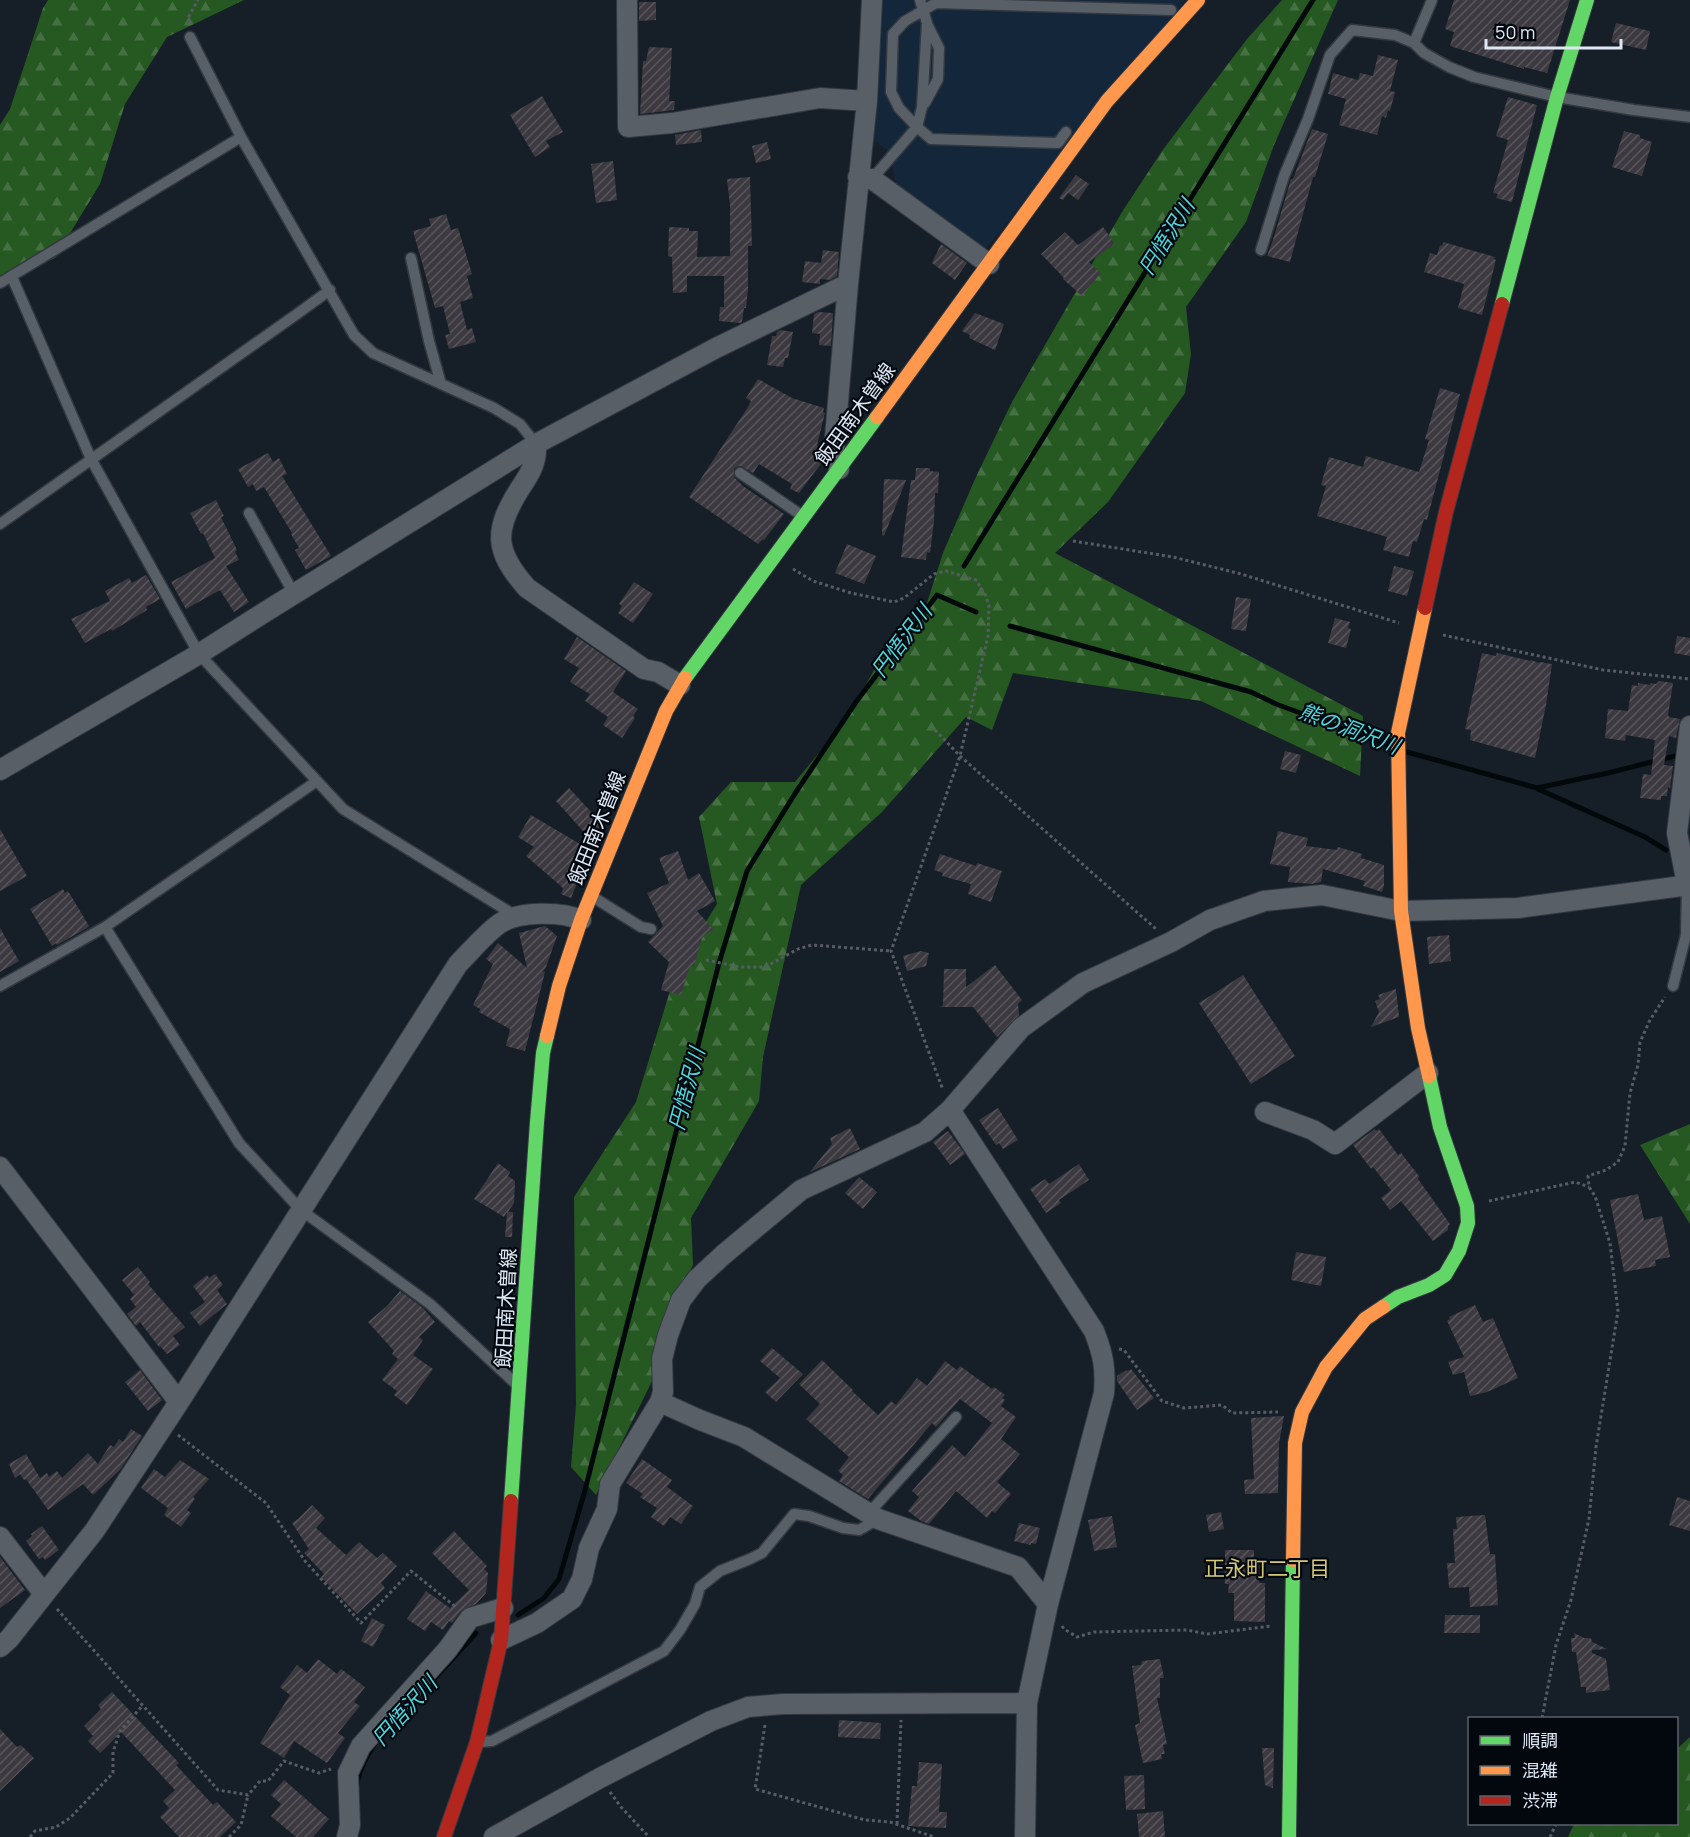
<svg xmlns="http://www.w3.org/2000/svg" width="1690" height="1837" viewBox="0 0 1690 1837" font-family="Manrope,'Noto Sans JP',sans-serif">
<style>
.built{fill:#14263a}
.forest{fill:url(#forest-firs)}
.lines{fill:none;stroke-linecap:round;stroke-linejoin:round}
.stream{stroke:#02090b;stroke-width:5}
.building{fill:url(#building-hatch)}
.lane-casing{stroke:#333941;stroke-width:13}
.street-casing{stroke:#333941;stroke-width:22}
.fast-casing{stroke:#333941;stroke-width:16}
.slow-casing{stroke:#333941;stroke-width:16}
.jam-casing{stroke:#333941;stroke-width:16}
.path{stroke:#575c64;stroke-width:3;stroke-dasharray:3 3;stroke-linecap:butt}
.lane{stroke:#585f66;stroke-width:10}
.street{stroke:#585f66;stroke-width:20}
.fast{stroke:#63d668;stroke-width:14}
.slow{stroke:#ff974d;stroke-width:14}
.jam{stroke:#b3261e;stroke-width:14}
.labels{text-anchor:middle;stroke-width:4.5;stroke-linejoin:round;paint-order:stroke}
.street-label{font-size:20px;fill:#dee8f4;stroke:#03080f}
.water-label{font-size:21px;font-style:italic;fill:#4fd6db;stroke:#03080f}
.neighbourhood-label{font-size:21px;fill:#d4c779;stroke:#03080f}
</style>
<defs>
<pattern id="forest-firs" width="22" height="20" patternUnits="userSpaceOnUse" patternTransform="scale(1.5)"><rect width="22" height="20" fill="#265821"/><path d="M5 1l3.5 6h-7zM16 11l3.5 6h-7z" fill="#457042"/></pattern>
<pattern id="building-hatch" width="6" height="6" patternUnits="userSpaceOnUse" patternTransform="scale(1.5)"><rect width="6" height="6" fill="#3c3a40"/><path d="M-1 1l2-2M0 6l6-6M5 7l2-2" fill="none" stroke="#58565c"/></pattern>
</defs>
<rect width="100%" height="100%" fill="#161f28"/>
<!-- built -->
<path class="built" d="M881 0H1185L985 250 898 193 892 165 886 149 873 139Z"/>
<!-- forest -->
<path class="forest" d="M48 0H244L167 37 125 104 100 184 55 258 0 282V125L10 109 43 8Z
M1282 0H1338L1274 145 1246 222 1186 307 1191 354 1185 393 1108 502 1055 553 1363 716 1360 776 1201 701 1013 673 992 730 966 717 882 812 801 885 763 1057 759 1101 691 1218 693 1265 670 1312 653 1379 596 1495 571 1467 576 1405 574 1197 636 1102 677 968 717 904 699 817 731 782H795L847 719 879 661 926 606 943 553 975 479 1012 402 1122 212 1162 151 1247 39Z
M1690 1124V1224L1640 1145Z
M1690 1737V1837H1568L1574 1824H1676L1677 1749Z"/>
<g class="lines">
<!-- stream -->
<path class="stream" d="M964 566 1313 0
M1010 626 1251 692 1276 704 1390 746
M1407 752 1537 788 1608 773 1683 754
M1538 789 1645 837 1666 850
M518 1615 544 1598 559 1579 584 1494 719 963 747 871 796 792 856 702 937 595 976 612
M412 1703 476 1633
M357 1786C358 1771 366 1757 374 1745"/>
</g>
<!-- building -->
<path class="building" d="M1454 0H1570L1547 73 1524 67V69L1450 46 1454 32 1445 29Z
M639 2H656V20L639 21Z
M1616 23 1650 31 1646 50 1611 42Z
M649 47 672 48 669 101H675L674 110 640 114 643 61H646Z
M1378 55 1398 60 1390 91 1395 92 1390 111 1388 110 1386 118 1382 116 1377 135 1339 125 1346 99 1328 94 1333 73 1358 80 1360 73 1373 76Z
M542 96 563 132 546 141 550 147 535 157 510 115Z
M1508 97 1537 105 1512 202 1496 198 1498 194 1493 193 1508 140 1496 136Z
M1312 129 1328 134 1315 177H1313L1290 262 1267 256 1273 240 1291 179H1293Z
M701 130 702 142 676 145 675 135Z
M1624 131 1640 135V138L1652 142 1642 176 1612 167Z
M767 142 771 159 756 163 752 146Z
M613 161 617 200 596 203 591 164Z
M1076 175 1089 184 1078 200 1068 193 1063 200 1059 198Z
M750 177 752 246H748V289L746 308H744L742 322 740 323 719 321 720 307H724V276H687V292L673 293 672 257 668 256 669 227 689 228V231H698L697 257 730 256V205L727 179Z
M446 214 451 230 458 228 472 274 467 276 473 298 460 302 467 330 472 328 476 342 449 349 445 335 450 334 443 306 435 308 413 231 431 226 429 219Z
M1103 227 1115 244 1089 262 1101 273 1082 296 1063 279 1064 278 1041 254 1065 232 1078 245Z
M1443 242 1495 257 1494 259 1496 260 1482 315 1458 308 1464 284 1424 272 1430 253 1437 255 1440 245 1442 246Z
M941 244 967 263 955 280 932 263Z
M823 250 839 252 837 276 830 280 820 279V284L802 282 805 261 821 263Z
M818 312 833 313 831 346 819 345 820 334 812 333 814 314Z
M975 313 1004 324 995 350 969 338 970 335 962 331Z
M780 330 793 332 788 358H785L783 367 767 365 772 336H776L777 332Z
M758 379 792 398 824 408 823 412 825 413 817 445 822 448 823 461 799 493 790 489 792 484 759 464 753 473 741 466 736 467 734 469V477L743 486 784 514 764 540 763 539 758 544 689 497 748 407 751 401 746 398Z
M1440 388 1460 394 1427 520 1424 519 1417 542 1413 541 1409 557 1383 550 1387 537 1317 516 1326 486 1321 485 1329 457 1363 467 1366 456 1419 472 1429 440 1425 439Z
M268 453 273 462 279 458 287 474 282 476 331 556 306 570 295 550 299 548 291 534 292 533 264 487 256 491 253 484 248 487 238 469Z
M916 468H930V471L939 472 938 493H935L934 521 930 553 927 552 926 560 901 557 911 480H915Z
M884 479 906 480 884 536 882 535Z
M216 500 224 516 221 517 237 550 235 552 239 560 226 566 249 602 234 612 220 590 186 609 171 582 215 558 203 533 201 534 190 513Z
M847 544 876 556 864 584 835 573Z
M1394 566 1414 571 1407 596 1388 591Z
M146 575 160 599 146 607 147 610 112 631 111 629 85 643 71 619 110 601 105 591 129 578 132 583Z
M634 582 653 594 633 623 618 613 622 606 619 604Z
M1236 597 1251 599 1246 631 1231 629Z
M1335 618 1350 622 1348 628 1351 629 1346 648 1328 643Z
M1677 636 1690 638V656L1674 653Z
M577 637 626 671 613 692 638 709 633 716 635 718 622 738 603 725 608 717 585 701 590 694 570 682 579 668 564 659Z
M1482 653 1496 656 1497 653 1530 661 1531 660 1539 663 1540 662 1552 664 1546 705 1535 758 1470 740 1471 730 1465 729Z
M1659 681 1673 683 1668 715 1669 717 1680 719 1676 738 1669 736 1664 765 1673 766 1670 788 1668 787 1667 796H1661V800L1640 798 1643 774 1651 775 1655 740 1626 735 1625 741 1605 738 1608 709 1628 711 1632 685 1638 686V683L1650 685V683L1656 684Z
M1285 751 1301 755 1296 773 1280 769Z
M569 788 594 815 591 817 600 826 593 842 556 801Z
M531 815 590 850 587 854 588 856 571 898 561 894 563 888 526 856 534 847 518 837Z
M0 829 27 876 0 891Z
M1278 831 1308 838 1306 846 1337 850 1338 847 1362 854 1361 858 1384 865V885L1382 892 1363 886 1365 881 1323 869 1321 882 1312 884 1288 882 1290 867 1270 864Z
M678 851 688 880 699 873 715 901 697 911 713 929 702 938 694 967 690 966 681 995 661 990 669 962 648 942 663 926 647 893 669 883 659 858Z
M940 854 976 866 977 863 1002 871 991 902 968 894 971 884 942 876 943 873 934 870Z
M63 889 65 893 68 891 89 926 87 928 57 945 56 943 52 946 30 909Z
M545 926 557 936 546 967 543 971 545 972 525 1051 506 1046 510 1029 479 1012 480 1009 473 1005 493 964 486 959 498 943 527 968 519 933Z
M0 928 19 961 0 972Z
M1449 935 1451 961 1429 964 1427 937Z
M921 951 929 953 926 966 907 971 903 956Z
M995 965 1022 1000 1018 1004 1019 1015 997 1037 973 1007H940L943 1005 944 969H966V987Z
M1243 975 1295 1056 1251 1084 1199 1003Z
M1396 989 1399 1017 1371 1027 1379 1012 1375 1001 1380 999 1378 995Z
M998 1108 1018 1140 1003 1149 999 1143 996 1145 979 1120Z
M850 1128 860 1149 810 1172 832 1144 830 1138Z
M1375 1129 1376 1131 1379 1129 1398 1155 1401 1153 1419 1176 1418 1179 1450 1224 1448 1226V1230L1433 1241 1401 1201 1390 1210 1381 1198 1391 1190 1373 1167 1371 1169 1353 1145Z
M948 1131 965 1154 950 1165 933 1142Z
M498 1163 510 1172 508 1176 515 1181 514 1203 508 1212H513L512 1237H505L507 1212 504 1217 474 1199Z
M1079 1164 1089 1180 1059 1200 1061 1203 1046 1213 1030 1189 1045 1179 1049 1184Z
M859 1177 877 1192 863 1209 845 1193Z
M1638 1194 1644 1220 1662 1216 1670 1257 1655 1260 1656 1266 1624 1272 1610 1200Z
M1296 1252 1326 1257 1321 1286 1291 1280Z
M138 1267 150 1282 148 1284 185 1327 173 1336 180 1345 167 1354 160 1346 159 1347 140 1322 136 1326 127 1314 136 1307 130 1299 134 1295 122 1280Z
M215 1274 223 1285 217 1290 227 1304 200 1326 190 1313 205 1302 193 1286 207 1275 209 1278Z
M400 1291 423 1308 435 1322 419 1337 423 1340 413 1355 433 1369 407 1405 394 1395 397 1391 382 1380 398 1359 392 1354 394 1351 368 1322 387 1306Z
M1475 1305 1483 1322 1493 1318 1518 1378 1487 1392 1470 1396 1464 1372 1453 1375 1448 1362 1464 1357 1447 1321 1450 1319 1449 1317Z
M772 1348 803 1374 776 1402 765 1392 780 1378 760 1361Z
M822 1360 853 1390 852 1391 878 1415 891 1401 896 1405 917 1378 927 1386 945 1361 957 1370 960 1366 992 1389 994 1387 1005 1395 1002 1398 1005 1400 1001 1406 1016 1417 1001 1439 1020 1454 997 1482 1011 1494 995 1513 992 1511 987 1518 956 1491 929 1524 921 1521 908 1511 919 1497 912 1491 952 1445 965 1457 992 1423 960 1399 936 1427 932 1423 868 1499 839 1481 843 1475 838 1471 849 1457 806 1419 820 1404 799 1384Z
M1131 1369 1154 1398 1137 1410 1117 1381V1376L1126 1370 1128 1371Z
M140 1370 162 1400 148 1411 125 1382Z
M1284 1416 1279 1443 1278 1493 1245 1494 1244 1480 1254 1479 1251 1418Z
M131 1429 142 1436 120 1470 93 1495 83 1484 48 1510 26 1479 24 1480 20 1474 15 1478 9 1464 26 1454 40 1478 47 1473 49 1477 57 1471 62 1478 88 1453 98 1464 110 1445 114 1447 119 1439 123 1442Z
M642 1459 672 1480 667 1487 693 1506 681 1524 670 1517 664 1526 651 1517 657 1508 640 1497 643 1494 626 1483Z
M180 1460 209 1479 193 1497 195 1499 187 1510 191 1513 181 1527 164 1515 168 1508 141 1488 154 1469 165 1477Z
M1677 1497 1690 1501V1531L1669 1525Z
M312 1505 325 1518 316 1528 346 1555 359 1542 377 1558 383 1553 397 1566 381 1583 385 1588 357 1614 321 1577 324 1574 304 1553 309 1549 292 1523 298 1519Z
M1221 1512 1224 1529 1209 1532 1206 1515Z
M1485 1515 1490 1554H1495L1498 1605 1470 1607 1469 1587 1449 1588 1447 1563H1455L1453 1529H1457L1456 1517Z
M1112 1516 1117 1547 1094 1551 1088 1520Z
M1019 1523 1040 1528 1036 1544 1031 1543V1545L1014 1541Z
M42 1526 59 1550 45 1560 43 1557 39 1559 26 1541 32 1536 31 1534Z
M454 1531 487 1566 484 1569 488 1573 486 1593 476 1604 461 1611 452 1623 449 1621 443 1630 431 1622 425 1631 407 1619 426 1591 450 1608 469 1590 432 1553Z
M1225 1550H1254V1559L1260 1560 1259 1583H1265V1622L1234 1621V1593H1228L1229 1584H1225Z
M0 1557 25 1590 0 1608Z
M1445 1615H1480V1633H1444Z
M372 1618 385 1625 373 1647 361 1641Z
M1574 1633 1584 1638H1591L1592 1642 1607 1649 1592 1650V1653L1606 1659 1610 1690 1586 1693V1687H1581L1576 1652H1572L1571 1638H1575Z
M318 1659 337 1674 341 1669 365 1687 354 1702 360 1706 338 1733 345 1738 327 1763 294 1741 284 1758 260 1743 290 1695 280 1687 297 1665 307 1673Z
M1160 1659 1164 1678H1160V1698H1157L1167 1744 1163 1745 1165 1754H1161L1162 1759 1143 1763 1135 1725 1140 1723 1132 1666 1141 1665 1142 1661Z
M112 1692 179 1763 176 1765 213 1805 217 1802 236 1822 220 1837H179L160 1817 169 1808 163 1801 175 1790 121 1732 100 1753 88 1741 93 1736 84 1726 101 1709 98 1705Z
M839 1720 881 1723 880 1739 838 1737Z
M0 1729 17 1747 21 1745 34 1758 0 1791Z
M1262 1748H1274L1273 1788 1265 1785Z
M919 1762 942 1764 939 1812H947L946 1828 908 1826 912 1786H917Z
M1144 1775 1145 1809 1126 1810 1124 1776Z
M284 1780 329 1819 313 1837H296L271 1816 281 1804 271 1795Z
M1163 1811 1165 1837H1139L1137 1814Z"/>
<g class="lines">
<defs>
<path id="lane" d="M190 37 241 137
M1414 43 1432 0
M925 103 938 79 939 48 928 26
M1066 132 1058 143 931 139 917 127 899 108 891 92 893 34 905 21 936 3 1171 10
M872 179 917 127 922 107 927 23 920 0
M1261 250 1284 176 1308 119 1330 55 1352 30 1395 35 1414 43 1424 53 1449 67 1474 77 1557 97 1634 110 1690 117
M411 258 429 341 441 384
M12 277 91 459 199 654 343 809 516 916
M0 283 241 137 354 335 373 353 494 408 520 424 536 444
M740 473 801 515
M249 513 294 594
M0 524 297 314 330 290
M593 897 641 927 651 929
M105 927 239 1143 301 1210 430 1304 515 1383
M0 986 105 927 317 781
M1673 986 1686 935 1687 884
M868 1514 956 1417
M480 1742 492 1741 664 1651 680 1630 695 1604 700 1587 720 1571 750 1559 762 1553 794 1514 809 1516 843 1528 859 1530 878 1519"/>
<path id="street" d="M627 0 628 127 672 123 820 98 867 101
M858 177 872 179 989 264
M536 444C537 462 531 472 521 487 494 529 493 550 527 588L644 669 658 672 680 685
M839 469 834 449 848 284 867 101 872 0
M0 770 199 654 265 612 536 444 716 348 848 284
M1687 884 1677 833 1690 726
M950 1110 1094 1331C1103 1354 1106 1368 1104 1393L1048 1604 1027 1703 1025 1837
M1265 1112 1313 1130 1335 1144 1428 1073
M0 1167 179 1402
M660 1402 700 1420 744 1437 878 1519 1018 1567 1048 1604
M0 1537 44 1594
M501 1640 537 1623 572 1599 582 1579 589 1548 607 1509 610 1484 660 1402 663 1392 662 1359 668 1335 681 1300 697 1279 723 1255 801 1190 925 1132 950 1110 1021 1028 1083 983 1171 942 1210 920 1264 901 1322 895 1401 911 1518 908 1690 885
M0 1647 9 1639 95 1530 179 1402 458 964C471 951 484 935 499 924 517 911 561 911 581 920
M347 1837 350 1825 348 1773 361 1746 448 1649 470 1618 503 1608
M494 1837 600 1778 711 1721 748 1707 783 1704 1027 1703"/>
<path id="fast" d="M1502 304 1557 97 1587 0
M685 678 877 417
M1383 1307 1398 1297 1429 1285 1445 1275 1459 1251 1468 1223 1467 1206 1440 1127 1429 1076
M511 1501 537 1122 543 1053 547 1036
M1289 1837 1293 1560"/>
<path id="slow" d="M877 417 1107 101 1198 0
M1425 608 1398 733 1401 911 1418 1028 1429 1076
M547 1036 559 986 581 920 666 711 685 678
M1293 1560 1295 1443 1302 1412 1326 1367 1365 1319 1383 1307"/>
<path id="jam" d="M1425 608 1446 512 1502 304
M444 1837 477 1742 501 1640 511 1501"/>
</defs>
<!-- lane casing -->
<use href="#lane" class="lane-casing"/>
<!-- street casing -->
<use href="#street" class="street-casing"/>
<!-- fast casing -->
<use href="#fast" class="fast-casing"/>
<!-- slow casing -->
<use href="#slow" class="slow-casing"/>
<!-- jam casing -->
<use href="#jam" class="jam-casing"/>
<!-- path -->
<path class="path" d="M189 23V16L198 0
M1073 541 1173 557 1241 574 1399 623
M793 569 813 581 851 593 894 602 904 598 934 574 946 571 976 580 985 594 989 606 988 636 960 756 891 951 943 1090
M1443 635 1603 670 1690 679
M935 730 960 756 1156 929
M706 960 740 967H765L798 949 812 945 891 951
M1489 1201 1575 1182 1589 1187
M1119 1349 1124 1350 1162 1401 1184 1408 1222 1405 1232 1413 1278 1412
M178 1435 266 1503 305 1561 361 1623 411 1571 457 1608
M57 1609 218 1790 248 1795 260 1781H268L284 1761 319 1773 331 1769
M1062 1626 1064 1629 1077 1637 1094 1632 1187 1630 1207 1634 1271 1626
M1542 1718 1556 1645 1571 1600 1589 1519 1596 1447 1618 1311 1610 1243 1595 1196 1589 1187 1588 1176 1606 1170 1618 1162 1625 1146 1630 1093 1638 1065 1640 1042 1650 1020 1665 997
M765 1725 755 1789 865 1820 890 1822 934 1837
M610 1792 621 1807 649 1837
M897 1824 901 1720
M30 1837 35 1831 56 1827 70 1818 113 1773V1752L120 1731 143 1705
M229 1837 241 1825 248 1795
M1550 1837 1556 1824"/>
<!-- lane -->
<use href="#lane" class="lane"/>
<!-- street -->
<use href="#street" class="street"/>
<!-- fast -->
<use href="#fast" class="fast"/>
<!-- slow -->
<use href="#slow" class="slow"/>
<!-- jam -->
<use href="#jam" class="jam"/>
</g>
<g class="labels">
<!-- street labels -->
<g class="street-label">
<text transform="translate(855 414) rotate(-54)" y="7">飯田南木曽線</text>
<text transform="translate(597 828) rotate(-68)" y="7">飯田南木曽線</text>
<text transform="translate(506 1308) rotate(-87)" y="7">飯田南木曽線</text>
</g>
<!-- water labels -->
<g class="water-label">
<text transform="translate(1167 237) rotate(-58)" y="7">円悟沢川</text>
<text transform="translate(902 641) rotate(-53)" y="7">円悟沢川</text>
<text transform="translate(1349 729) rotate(21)" y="7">熊の洞沢川</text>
<text transform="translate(687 1089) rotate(-75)" y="7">円悟沢川</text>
<text transform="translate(405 1711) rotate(-48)" y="7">円悟沢川</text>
</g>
<!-- neighbourhood labels -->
<g class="neighbourhood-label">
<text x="1267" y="1576">正永町二丁目</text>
</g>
</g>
<!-- legend -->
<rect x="1468" y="1717" width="210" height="108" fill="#03080f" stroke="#5b626b" stroke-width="1.5"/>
<rect x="1480" y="1736" width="30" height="9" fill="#63d668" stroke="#5b626b" stroke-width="1.5"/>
<text x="1522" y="1747" font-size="18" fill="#dee8f4">順調</text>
<rect x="1480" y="1766" width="30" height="9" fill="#ff974d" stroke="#5b626b" stroke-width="1.5"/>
<text x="1522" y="1777" font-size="18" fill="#dee8f4">混雑</text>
<rect x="1480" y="1796" width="30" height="9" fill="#b3261e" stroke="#5b626b" stroke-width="1.5"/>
<text x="1522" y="1807" font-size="18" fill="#dee8f4">渋滞</text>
<!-- scale -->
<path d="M1486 39v9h135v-9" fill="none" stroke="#dee8f4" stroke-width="3"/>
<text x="1495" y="39" font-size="18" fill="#dee8f4" stroke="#03080f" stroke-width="4.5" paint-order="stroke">50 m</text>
</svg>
